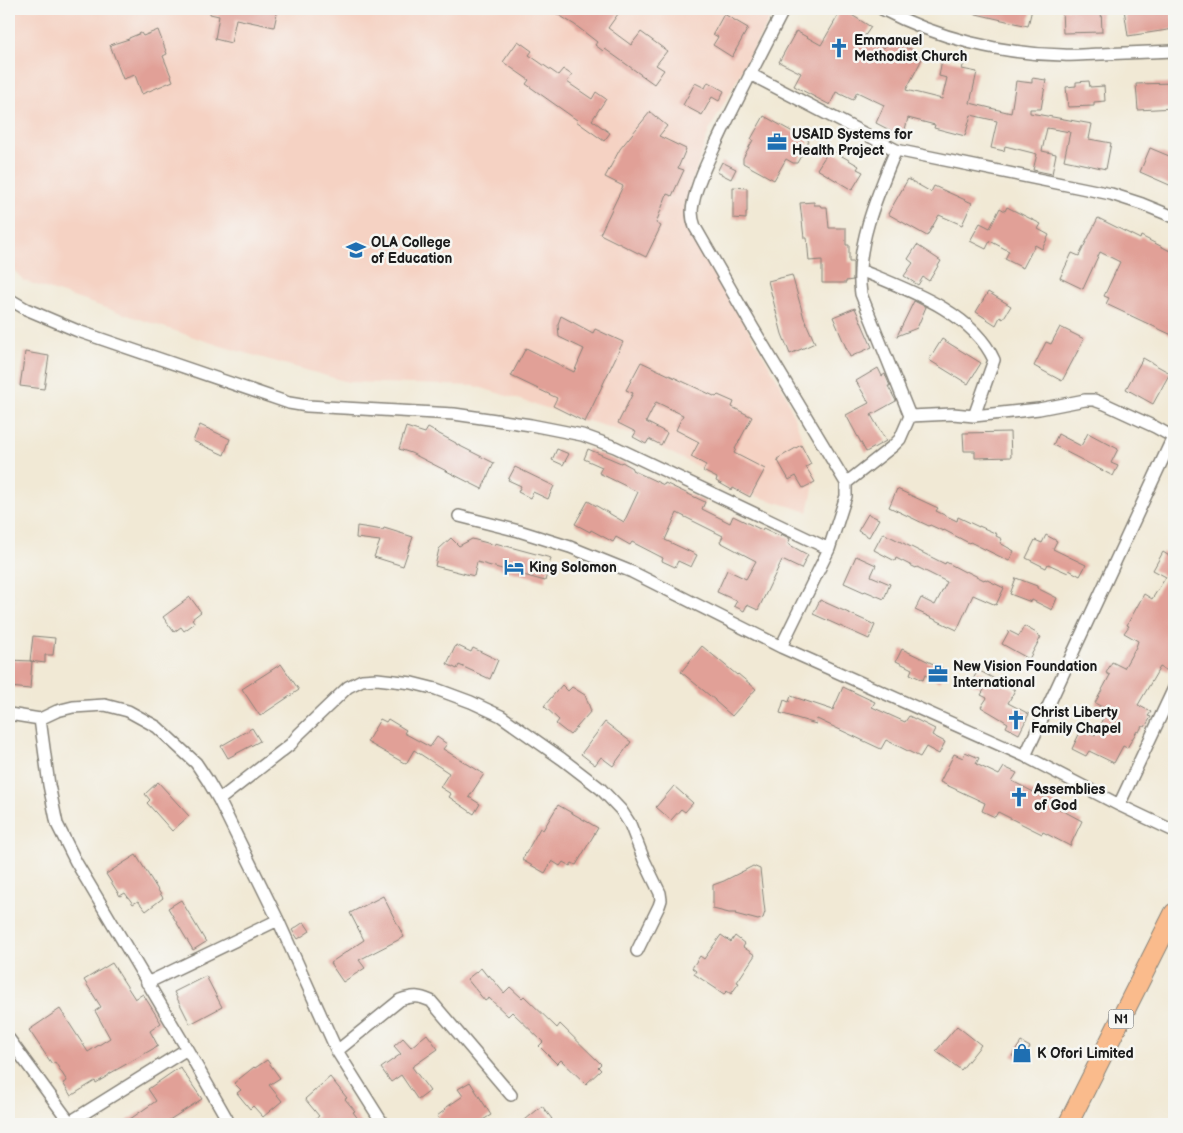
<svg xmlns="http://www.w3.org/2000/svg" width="1183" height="1133" viewBox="0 0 1183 1133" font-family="'Balsamiq Sans',sans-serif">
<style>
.built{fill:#f5d2c3}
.building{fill:#e1a097}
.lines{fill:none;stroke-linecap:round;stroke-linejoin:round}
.minor-casing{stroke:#868278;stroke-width:14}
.trunk-casing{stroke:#868278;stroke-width:21}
.minor{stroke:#fff;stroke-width:11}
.trunk{stroke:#fabb8c;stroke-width:19}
.labels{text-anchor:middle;stroke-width:5;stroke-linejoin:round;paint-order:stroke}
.shield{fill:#f6f6f2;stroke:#5d5d5c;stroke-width:1}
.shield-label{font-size:12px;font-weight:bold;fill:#1c1c1c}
.poi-label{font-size:14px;font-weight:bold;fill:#1c1c1c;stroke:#f6f6f2;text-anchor:start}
</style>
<rect width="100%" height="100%" fill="#f6f6f2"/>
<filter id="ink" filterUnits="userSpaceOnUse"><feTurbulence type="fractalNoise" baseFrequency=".02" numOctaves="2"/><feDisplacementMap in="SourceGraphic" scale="10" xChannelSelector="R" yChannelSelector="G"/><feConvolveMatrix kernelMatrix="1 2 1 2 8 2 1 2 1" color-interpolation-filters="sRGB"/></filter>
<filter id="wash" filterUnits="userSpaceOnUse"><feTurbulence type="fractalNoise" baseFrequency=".0096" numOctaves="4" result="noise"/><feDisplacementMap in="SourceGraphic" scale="20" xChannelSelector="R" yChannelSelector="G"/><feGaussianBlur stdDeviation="1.12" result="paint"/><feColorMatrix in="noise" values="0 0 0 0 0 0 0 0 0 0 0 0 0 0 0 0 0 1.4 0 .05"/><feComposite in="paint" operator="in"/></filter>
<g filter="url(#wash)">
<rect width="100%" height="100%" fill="#f1e9d5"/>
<!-- built -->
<path class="built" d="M9 9H775L709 131 684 207 694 235 785 393 816 475 808 512 756 496 640 437 475 386 348 382 224 347 24 281 9 265Z"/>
<g id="blocks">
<!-- building -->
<path class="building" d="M210 9H278L274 27 236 19 231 43 215 39 219 16 210 14Z
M549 9H611L618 14 608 28 631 45 641 32 667 51 656 65 664 70 654 84 605 49 603 51 595 45 597 42 575 25Z
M842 9 871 27 864 37 884 48 888 40 901 47 902 45 917 52 916 54 923 57 906 90 942 99 947 78 939 76 942 59 964 63 962 69 977 72 970 103 1011 113 1016 81 1032 83V78L1046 80 1041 109H1030V113L1092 124 1089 139 1111 143 1106 169 1064 160 1070 132 1047 128 1042 151 1056 154 1052 174 1033 170 1037 154 1005 146 1004 151 991 148 997 121 971 115 965 136 934 128 935 125 908 118 903 137 876 123 884 105 857 92 853 100 836 92 830 105 794 86 801 73 779 62 796 31 821 45Z
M973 9H1032L1028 26 972 13Z
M1062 9H1101L1102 32 1063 33Z
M1124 9H1171L1174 29 1128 36Z
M724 14 748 28 732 57 713 45 718 37 713 34Z
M158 30 167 54 163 56 173 81 142 94 135 75 123 79 110 45 129 39V38L141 33 143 36Z
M518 41 532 51 529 55 558 75 563 69 572 75 567 82 592 99 596 92 606 99 592 120 610 133 604 141 576 121 577 120 526 84 529 80 503 62Z
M1089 81 1090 87 1104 86 1105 101 1094 102V106L1068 107 1066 87 1076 86V82Z
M708 82 724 91 719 101 712 97 702 115 683 105 695 83 705 88Z
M1174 83V108L1138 110 1136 84Z
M650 112 667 126 659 136 686 149 678 168 684 170 672 196 667 194 656 223 661 226 646 257 600 234 623 186 605 177 620 149Z
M764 116 809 141 797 163H793L786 159 774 180 743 163V158L753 140 751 139Z
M1150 148 1174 158V187L1140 172Z
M830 149 859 166 857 169 863 172 852 190 817 169Z
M722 162 736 169 731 179 717 172Z
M908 179 931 192 934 186 972 203 962 225 939 215 927 236 888 214Z
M733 187 747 188V212H746V219L733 218Z
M814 202V205H820L821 207H827L829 228H846V245H849V262H853V280L846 281V283H822V260L809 261 807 238H804L800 203Z
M1007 207 1041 224 1038 229 1049 235 1042 249 1035 245 1023 268 1005 259 1009 251 990 241 986 249 970 241 980 223 990 228 1000 208 1005 211Z
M1098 218 1140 239 1141 236 1174 253V336L1106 304 1109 298 1104 296 1120 262 1100 252 1083 289 1060 278 1072 253 1079 256Z
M917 245 941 261 929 281 923 277 918 285 904 276 913 263 908 259Z
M792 275 804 318 815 343 790 354 782 334 768 281Z
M988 292 1011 306 1003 319 1000 317 996 325 976 312Z
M914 301 926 307 917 328 897 336Z
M855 308 872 347 850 357 833 317Z
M561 316 593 333 595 329 623 342 585 422 553 406 557 398 511 376 526 348 574 372 584 349 559 337 558 324Z
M1060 327 1084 339 1062 381 1034 366 1046 342 1051 344Z
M942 339 981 363 968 384 929 360Z
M25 352 49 356 44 389 20 386Z
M1143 358 1170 373 1153 404 1126 389Z
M641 362 716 397 718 395 734 402 732 407 752 417 735 449H736L734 453 765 469 750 497 733 488 732 490 716 481 717 478 703 471 706 465 691 457 699 442 676 430 683 415 656 402 646 422 667 433 661 445 649 439 646 444 633 437 636 432 618 423 633 393 626 390Z
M878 368 882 376 885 374 890 386H888L896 401 871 415 886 441 866 452 846 415 869 403 856 381Z
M200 425 230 439 224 455 193 441Z
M406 427 425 433 428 428 456 443V444L494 463 482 489 411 453 399 449Z
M1010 432 1011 457 975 458V451H964L963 433Z
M1088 433 1118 449 1111 463 1118 466 1113 476 1053 445 1058 434 1081 446Z
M801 445 811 464 806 467 815 482 803 488 796 476 789 480 777 459Z
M557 449 569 454 563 465 552 460Z
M588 449 621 463 622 462 633 468 632 470 664 485 665 483 705 502 702 509 730 523 733 516 762 530 763 528 780 536 781 534 787 537 790 539 788 544 808 555 801 569 782 560 758 610 747 605 744 611 734 606 737 601 717 592 727 570 746 579 756 561 720 542 723 536 677 513 665 540 697 555 691 567 678 561 675 567 662 561 663 558 632 542 630 545 616 537 613 542 591 530 590 532 575 524 588 501 624 522 638 492 599 473 602 467 584 459Z
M515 467 554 486 548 499 533 492 530 498 518 492 521 486 508 480Z
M897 489 938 508 936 511 957 521 958 517 979 527V526L997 534 996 536 1002 539 1000 543 1014 551 1009 561 970 542 969 543 944 530 943 531 930 525 929 526 889 507Z
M868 514 879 519 869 537 858 531Z
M357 526 383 530 384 528 413 537 403 566 374 557 380 541 356 538Z
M883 533 945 564 946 562 965 572 966 571 984 580 985 579 1004 588 996 605 973 595 957 630 915 610 921 598 935 605 947 582 917 567 916 568 896 558 895 561 874 550Z
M1046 535 1057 541 1053 549 1086 565 1080 576 1069 570 1068 573 1048 564 1046 568 1026 558 1035 540 1042 543Z
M451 538 459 546 472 539 495 545V543L551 558 545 581 477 562 474 576 435 566 439 549Z
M1163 552 1174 559V658L1168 671 1160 667 1138 705 1151 712 1148 716 1151 717 1145 727 1142 726 1139 732 1137 731 1127 748 1123 746 1114 763 1089 751 1086 756 1072 749 1082 728 1095 735 1104 716 1107 710 1095 703 1110 675 1106 673 1112 662 1124 668 1136 647 1138 641 1124 633 1129 626 1127 625 1144 594 1152 599 1166 577 1153 570Z
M856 556 876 565 871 576 890 584 884 599 865 591 864 592 844 583Z
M1016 578 1037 586V588L1057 598 1052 610 1032 600 1031 602 1010 594Z
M190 597 201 612 192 619 195 623 184 631 181 627 174 632 163 617Z
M820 600 875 625 869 639 813 614Z
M1024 626 1038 634 1037 635 1041 637 1029 659 1002 644 1009 631 1019 636Z
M33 636 55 638 53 655H45V663L30 661Z
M456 645 471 652 473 648 498 660 490 679 459 665 457 669 447 664Z
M702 646 737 675 738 674 756 689 732 716 715 701V700L681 672Z
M902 649 946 670 940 682 925 675 923 680 910 674 912 669 896 661Z
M9 660 32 661 30 689 9 687Z
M281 664 299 690 260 716 242 689Z
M978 670 1015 690 1008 703 1029 714 1019 734 1006 727 1008 723 981 707 987 698 981 695 984 690 971 683Z
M562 685 568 691 572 687 585 695 591 711 570 735 556 724 559 720 544 706Z
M843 687 875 702 872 707 905 722 909 716 935 729 932 735 945 742 939 754 926 747 920 757 886 740 881 749 817 719 816 724 780 713 784 700 789 702 791 696 833 710Z
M380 719 386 722 388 719 406 730 404 733 430 747 437 737 447 744 443 749 484 774 469 797 480 804 474 814 449 797 451 794 440 787 449 773 414 750 406 764 367 742Z
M605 722 631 742 613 766 601 757 595 765 581 754Z
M252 728 260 741 228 758 221 746Z
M965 752 979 758 976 764 999 775 1004 767 1017 773 1012 781 1057 804 1056 807 1082 821 1070 846 1043 832 1042 834 998 812 995 817 982 811 985 803 940 782 954 754 963 758Z
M158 782 189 816 172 831 147 803 150 800 145 794Z
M674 786 693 803 685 812 681 809 671 820 656 807Z
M558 805 598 828 576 865 572 863 570 866 563 862 560 866 552 861 545 873 522 860 540 828 543 830Z
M136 855 163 898 146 911 138 901 133 904 125 893 120 896 106 874Z
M753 866 760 869 765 912 763 918 758 920 735 914 736 913H729L713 909V885L724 881Z
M383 896 404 937 359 960 365 968 343 982 330 963 364 940 350 913Z
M181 900 206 942 193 950 168 908Z
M304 922 310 931 298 939 292 930Z
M721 935 731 942 735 936 745 944 743 947 755 955 737 982 739 983 731 994 727 991 724 994 694 974 696 971 692 968 700 956 704 959Z
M112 963 135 999 143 994 161 1023 150 1031 158 1046 109 1074V1075L96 1083 95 1081 71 1096 63 1083 67 1081 55 1062 52 1064 29 1030 60 1009 88 1052 110 1038 95 1011 101 1007 84 980Z
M481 968 488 977 489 975 504 993 510 987 522 998 524 996 557 1028 560 1024 601 1064 598 1067 601 1070 586 1084 561 1060 557 1064 539 1046 543 1042 512 1012 508 1016 489 998 485 1001 467 979Z
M206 976 222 1007 190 1024 174 992Z
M957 1026 981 1045 961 1070 936 1051Z
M427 1034 438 1049 412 1067 430 1091 418 1100 401 1075 391 1082 381 1068 401 1054 394 1046 403 1038 411 1047Z
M1021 1042 1030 1047 1021 1062 1012 1056Z
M267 1060 280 1078 269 1085 282 1101 263 1117 253 1106 250 1109 237 1093 241 1090 234 1083 254 1067 255 1068Z
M180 1067 202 1099 163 1124H123L156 1101 148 1089Z
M330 1077 347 1098 345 1099 355 1111 353 1112 362 1124H308L319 1116 305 1099Z
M470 1082 491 1115 476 1124H443L437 1116 445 1110 444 1109 463 1096 458 1089Z
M542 1106 552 1119 545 1124H520Z"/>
</g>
</g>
<g filter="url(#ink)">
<use href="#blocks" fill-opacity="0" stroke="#868278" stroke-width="1"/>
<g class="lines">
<defs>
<path id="minor" d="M882 9C937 38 1001 54 1063 55 1076 56 1089 54 1101 54 1126 53 1150 52 1174 51
M750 74 896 150 1111 194 1142 204 1174 217
M860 270C906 289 973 312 994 360L974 416
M9 299 26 309 78 331 289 403 307 406 454 414 531 425 582 435 615 447 829 549
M910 416 953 414 974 416 1039 409 1085 400H1094L1105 404 1155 427 1173 437
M846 483 893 446 900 439 910 416 861 294C854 248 878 193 896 150
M459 516 519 531 570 547 632 572 781 647 1025 756 1119 805 1174 831
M781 647 829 549 846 496V483L753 328 695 227C692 219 691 212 693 204 698 178 712 153 723 129 743 89 763 49 784 9
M9 714 40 719 49 785 57 824 76 862 187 1049 227 1119
M40 719 57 711 73 707 105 705 128 711 157 727 196 763 208 781 219 800 278 920 147 983
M1025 756 1174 435
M219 800 291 744 299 734 348 687 362 680 377 679 412 683 436 689 471 702 501 716 562 759 601 789 621 810 630 824 644 860 660 893 661 900 659 906 637 951
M1119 805 1174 688
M278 920 337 1051 383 1124
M9 1039 71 1124
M337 1051 400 1000C414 995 419 996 431 1001L511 1095
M70 1122 187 1049"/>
<path id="trunk" d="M1068 1124 1174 913"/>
</defs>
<!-- minor casing -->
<use href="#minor" class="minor-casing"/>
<!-- trunk casing -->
<use href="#trunk" class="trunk-casing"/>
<!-- minor -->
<use href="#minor" class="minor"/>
<!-- trunk -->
<use href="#trunk" class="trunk"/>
</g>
</g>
<!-- icons -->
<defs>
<symbol id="church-bare" viewBox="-9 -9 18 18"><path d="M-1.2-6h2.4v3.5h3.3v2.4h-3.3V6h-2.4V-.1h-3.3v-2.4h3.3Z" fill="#1f6fb2" stroke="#f6f6f2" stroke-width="2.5" paint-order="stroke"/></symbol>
<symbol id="office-bare" viewBox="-9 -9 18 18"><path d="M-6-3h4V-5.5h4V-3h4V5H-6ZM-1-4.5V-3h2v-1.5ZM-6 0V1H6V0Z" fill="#1f6fb2" stroke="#f6f6f2" stroke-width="2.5" paint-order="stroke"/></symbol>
<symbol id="university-bare" viewBox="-9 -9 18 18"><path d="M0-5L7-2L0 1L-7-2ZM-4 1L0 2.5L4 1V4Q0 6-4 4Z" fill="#1f6fb2" stroke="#f6f6f2" stroke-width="2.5" paint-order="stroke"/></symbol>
<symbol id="hotel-bare" viewBox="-9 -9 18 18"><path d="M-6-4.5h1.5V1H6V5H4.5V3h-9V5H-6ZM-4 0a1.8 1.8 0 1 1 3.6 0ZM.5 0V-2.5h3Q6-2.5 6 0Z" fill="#1f6fb2" stroke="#f6f6f2" stroke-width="2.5" paint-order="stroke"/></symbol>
<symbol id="shop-bare" viewBox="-9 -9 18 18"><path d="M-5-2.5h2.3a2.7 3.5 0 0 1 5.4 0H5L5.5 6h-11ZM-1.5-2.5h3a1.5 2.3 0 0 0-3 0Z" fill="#1f6fb2" stroke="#f6f6f2" stroke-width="2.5" paint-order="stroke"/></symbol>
</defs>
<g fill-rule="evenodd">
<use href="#church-bare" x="825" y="34" width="28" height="28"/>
<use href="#office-bare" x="763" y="128" width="28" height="28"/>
<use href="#university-bare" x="342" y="236" width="28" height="28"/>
<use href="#hotel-bare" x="500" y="553" width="28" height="28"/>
<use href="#office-bare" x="924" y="660" width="28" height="28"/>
<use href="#church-bare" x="1002" y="706" width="28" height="28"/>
<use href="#church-bare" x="1005" y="783" width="28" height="28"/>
<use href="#shop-bare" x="1008" y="1039" width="28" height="28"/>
</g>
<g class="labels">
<!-- shield labels -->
<rect class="shield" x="1108.5" y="1009.5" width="25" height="19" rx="4"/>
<g class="shield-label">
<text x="1121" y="1023">N1</text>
</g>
<!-- poi labels -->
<g class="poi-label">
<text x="854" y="45">Emmanuel<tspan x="854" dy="16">Methodist Church</tspan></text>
<text x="792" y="139">USAID Systems for<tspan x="792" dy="16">Health Project</tspan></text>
<text x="371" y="247">OLA College<tspan x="371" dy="16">of Education</tspan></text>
<text x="529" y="572">King Solomon</text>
<text x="953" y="671">New Vision Foundation<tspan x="953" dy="16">International</tspan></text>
<text x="1031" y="717">Christ Liberty<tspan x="1031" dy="16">Family Chapel</tspan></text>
<text x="1034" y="794">Assemblies<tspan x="1034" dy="16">of God</tspan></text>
<text x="1037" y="1058">K Ofori Limited</text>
</g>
</g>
<!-- margin -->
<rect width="1183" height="1133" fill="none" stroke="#f6f6f2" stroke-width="30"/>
</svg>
